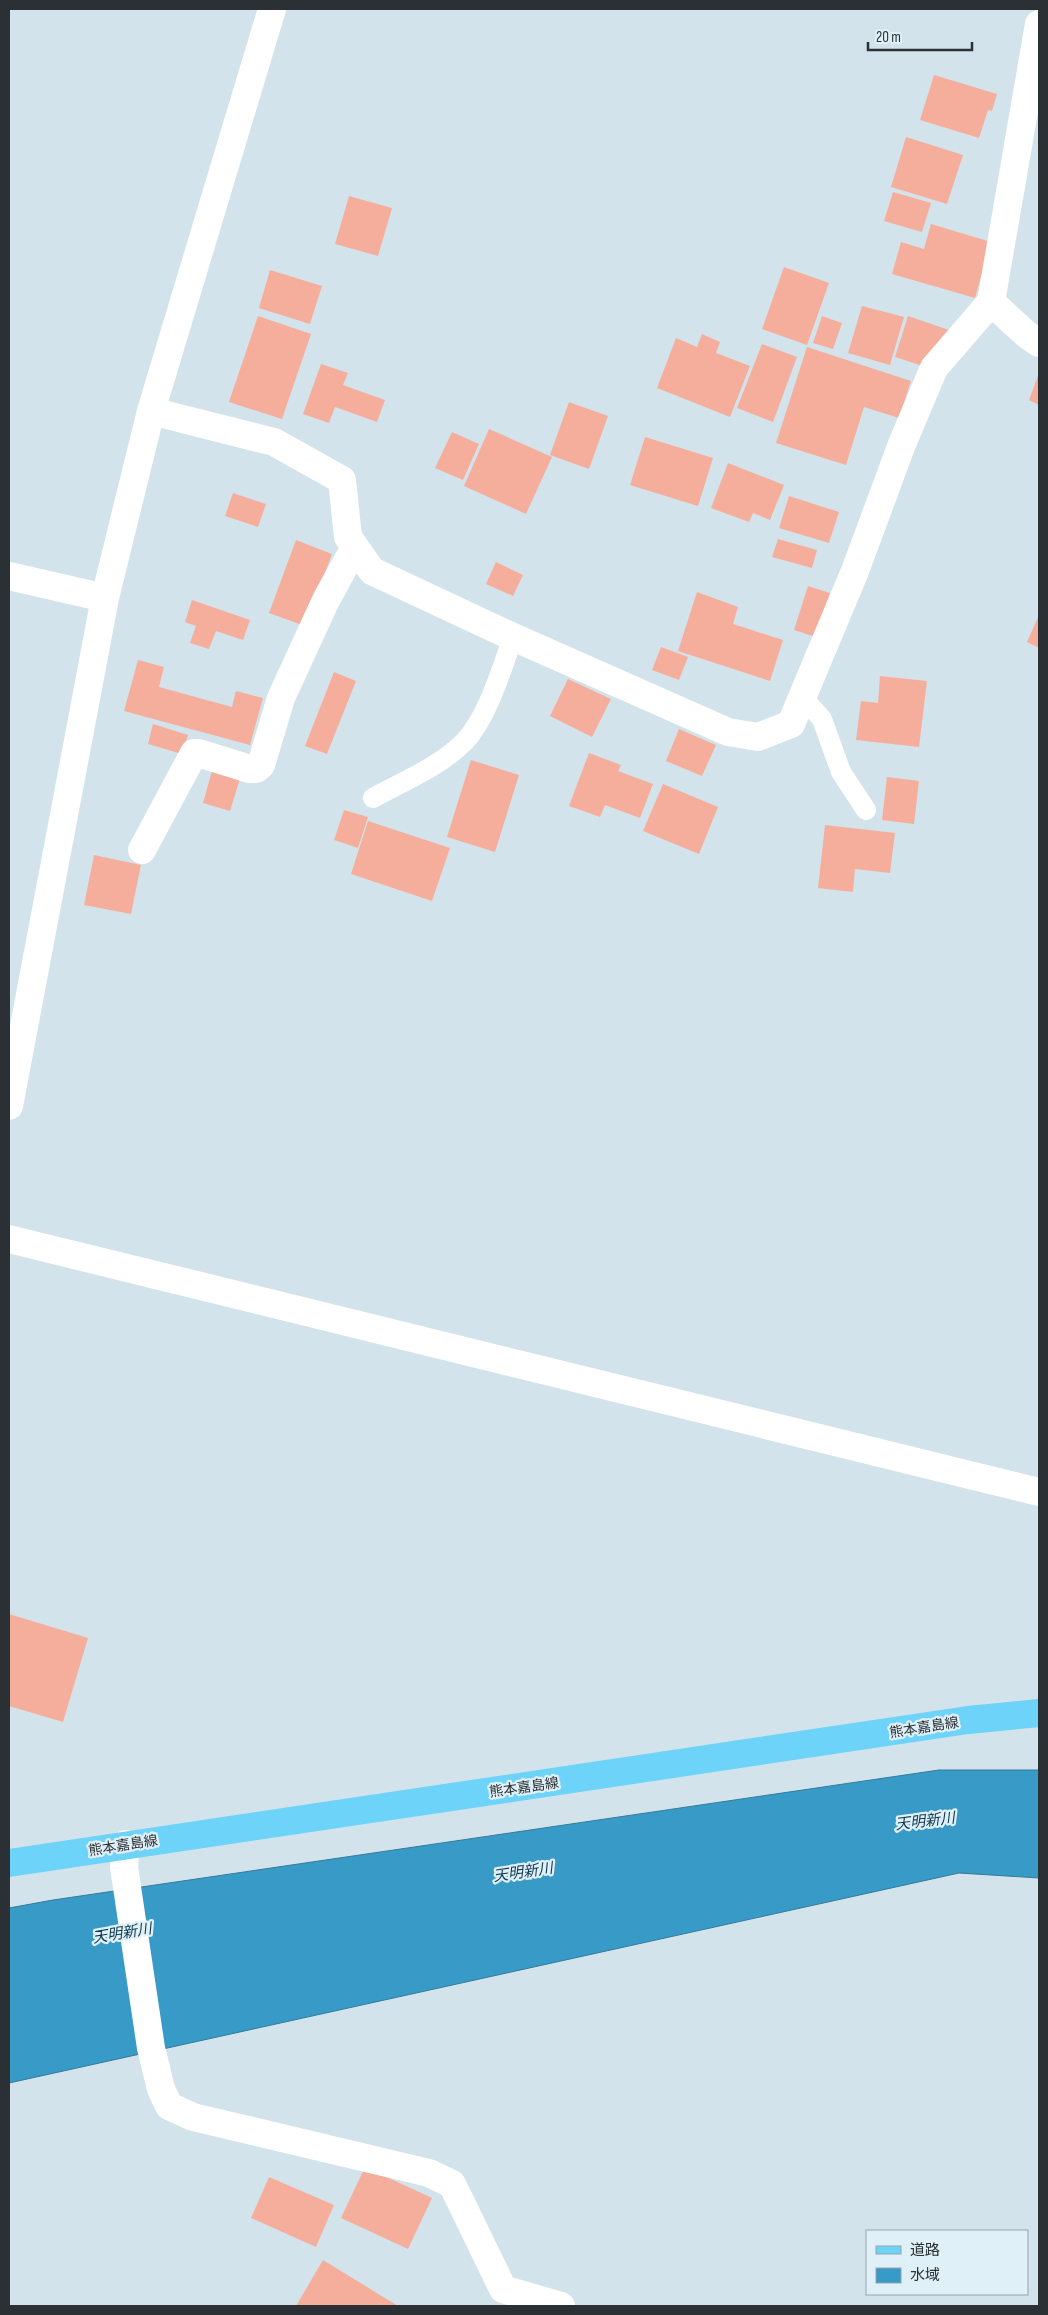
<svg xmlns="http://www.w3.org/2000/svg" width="1048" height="2315" viewBox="0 0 1048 2315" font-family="'Sofia Sans Condensed','Noto Sans JP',sans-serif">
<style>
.water{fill:#389ac7;stroke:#347a9b}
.building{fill:#f6ae9c}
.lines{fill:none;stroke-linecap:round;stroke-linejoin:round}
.service{stroke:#fff;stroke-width:20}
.minor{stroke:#fff;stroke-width:28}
.primary{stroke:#6dd3f9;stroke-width:28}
.labels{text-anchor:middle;stroke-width:4.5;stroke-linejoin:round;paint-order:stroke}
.street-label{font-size:14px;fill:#2a3033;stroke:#e0f0f9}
.water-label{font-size:15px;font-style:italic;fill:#0d374b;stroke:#e0f0f9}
</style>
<rect width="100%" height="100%" fill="#d3e3eb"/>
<!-- water -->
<path class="water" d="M939 1770H1039V1878L959 1873 9 2083V1908L53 1900Z"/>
<!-- building -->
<path class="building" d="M934 75 997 94 992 111 988 110 979 138 920 120Z
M906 137 963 155 947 204 891 187Z
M893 192 931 203 922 232 884 221Z
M349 196 392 208 378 256 335 244Z
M931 224 991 242 975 298 892 274 901 242 924 249Z
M784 267 829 283 807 345 762 329Z
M270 270 322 286 310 324 259 308Z
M862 306 904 317 890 365 848 353Z
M258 316 311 334 282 419 229 402Z
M822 316 842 323 833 349 813 343Z
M908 316 949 330 926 367 895 357Z
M702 334 720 342 716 353 750 366 730 417 657 388 676 338 697 347Z
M762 344 797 357 773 422 737 408Z
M807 347 911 381 899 418 864 407 846 465 776 443Z
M321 364 348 373 343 385 385 400 377 422 335 407 329 423 303 414Z
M1039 373V405L1029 400Z
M569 402 608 416 589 469 550 455Z
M489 429 552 457 526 514 464 486Z
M452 432 479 444 463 480 435 468Z
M645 437 713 458 698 506 630 485Z
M728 463 784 485 770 520 753 513 749 522 711 508Z
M233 493 266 504 258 527 225 516Z
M789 496 839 512 829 543 779 528Z
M778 539 817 550 812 568 772 557Z
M296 540 332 554 305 626 269 613Z
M496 562 523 575 513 596 486 584Z
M808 586 830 593 816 637 794 630Z
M697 592 738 607 733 624 783 640 770 681 678 651Z
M192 600 250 620 243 640 216 631 209 649 190 643 196 626 185 622Z
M1039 615V648L1027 642Z
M661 647 688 657 679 680 652 670Z
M138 660 164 667 159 687 232 707 236 691 263 698 250 745 124 711Z
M334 672 356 681 327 754 305 746Z
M880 676 927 681 919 747 856 740 861 701 878 703Z
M568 679 611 699 592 737 550 716Z
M153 724 188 735 182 754 148 744Z
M679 729 716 745 702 776 666 761Z
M589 753 621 765 618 771 653 784 640 818 605 805 600 817 569 806Z
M471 760 519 775 495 852 447 837Z
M214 764 242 772 230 811 203 803Z
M887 777 919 781 914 824 882 820Z
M663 784 718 807 699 854 643 831Z
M344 810 368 817 358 848 334 840Z
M368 821 450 848 432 901 351 874Z
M825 825 895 833 890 873 855 869 853 892 818 888Z
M94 855 141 865 131 914 84 905Z
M9 1614 88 1638 63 1722 9 1706Z
M365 2167 432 2198 408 2249 341 2218Z
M269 2177 334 2205 316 2247 251 2218Z
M323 2260 398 2306H296Z"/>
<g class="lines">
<!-- service -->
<path class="service" d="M802 697 822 719 841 772 866 810
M373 798C404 781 439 767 464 742 487 719 502 668 513 637"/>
<!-- minor -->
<path class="minor" d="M991 302 1026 334 1039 343
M151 411 274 442 342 480 348 537 372 571 513 637 728 732 758 737 791 724 855 571 902 444 934 368 991 302 1039 24
M9 576 105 598
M142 850 194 753H198L250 769H256L261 765 281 698 326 600 355 547
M9 1106 105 598 151 411 272 9
M9 1239 1039 1492
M126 1844 124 1867 151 2048 161 2089 169 2106 193 2117 429 2173 452 2184 503 2289 561 2306"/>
<!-- primary -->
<path class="primary" d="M9 1863 968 1720 1039 1713"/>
</g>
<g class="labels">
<!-- street labels -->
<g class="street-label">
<text transform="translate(924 1727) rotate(-9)" y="5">熊本嘉島線</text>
<text transform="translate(524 1787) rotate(-8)" y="5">熊本嘉島線</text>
<text transform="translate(123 1845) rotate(-9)" y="5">熊本嘉島線</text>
</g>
<!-- water labels -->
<g class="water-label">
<text transform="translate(925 1821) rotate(-7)" y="5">天明新川</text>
<text transform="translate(523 1872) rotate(-8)" y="5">天明新川</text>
<text transform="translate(122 1933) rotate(-9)" y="5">天明新川</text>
</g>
</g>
<!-- border -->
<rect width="1048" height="2315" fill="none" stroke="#2a3033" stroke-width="20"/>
<!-- legend -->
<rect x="866" y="2230" width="162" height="65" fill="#e0f0f9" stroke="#97a3aa"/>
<rect x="876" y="2246" width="25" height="8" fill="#6dd3f9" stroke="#97a3aa"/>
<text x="910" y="2255" font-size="15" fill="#2a3033">道路</text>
<rect x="876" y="2268" width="25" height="15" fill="#389ac7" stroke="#97a3aa"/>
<text x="910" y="2280" font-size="15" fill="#2a3033">水域</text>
<!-- scale -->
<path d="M868 42v8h104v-8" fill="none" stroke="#2a3033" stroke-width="2.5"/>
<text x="876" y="42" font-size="15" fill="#2a3033" stroke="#e0f0f9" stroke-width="4" paint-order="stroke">20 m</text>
</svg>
